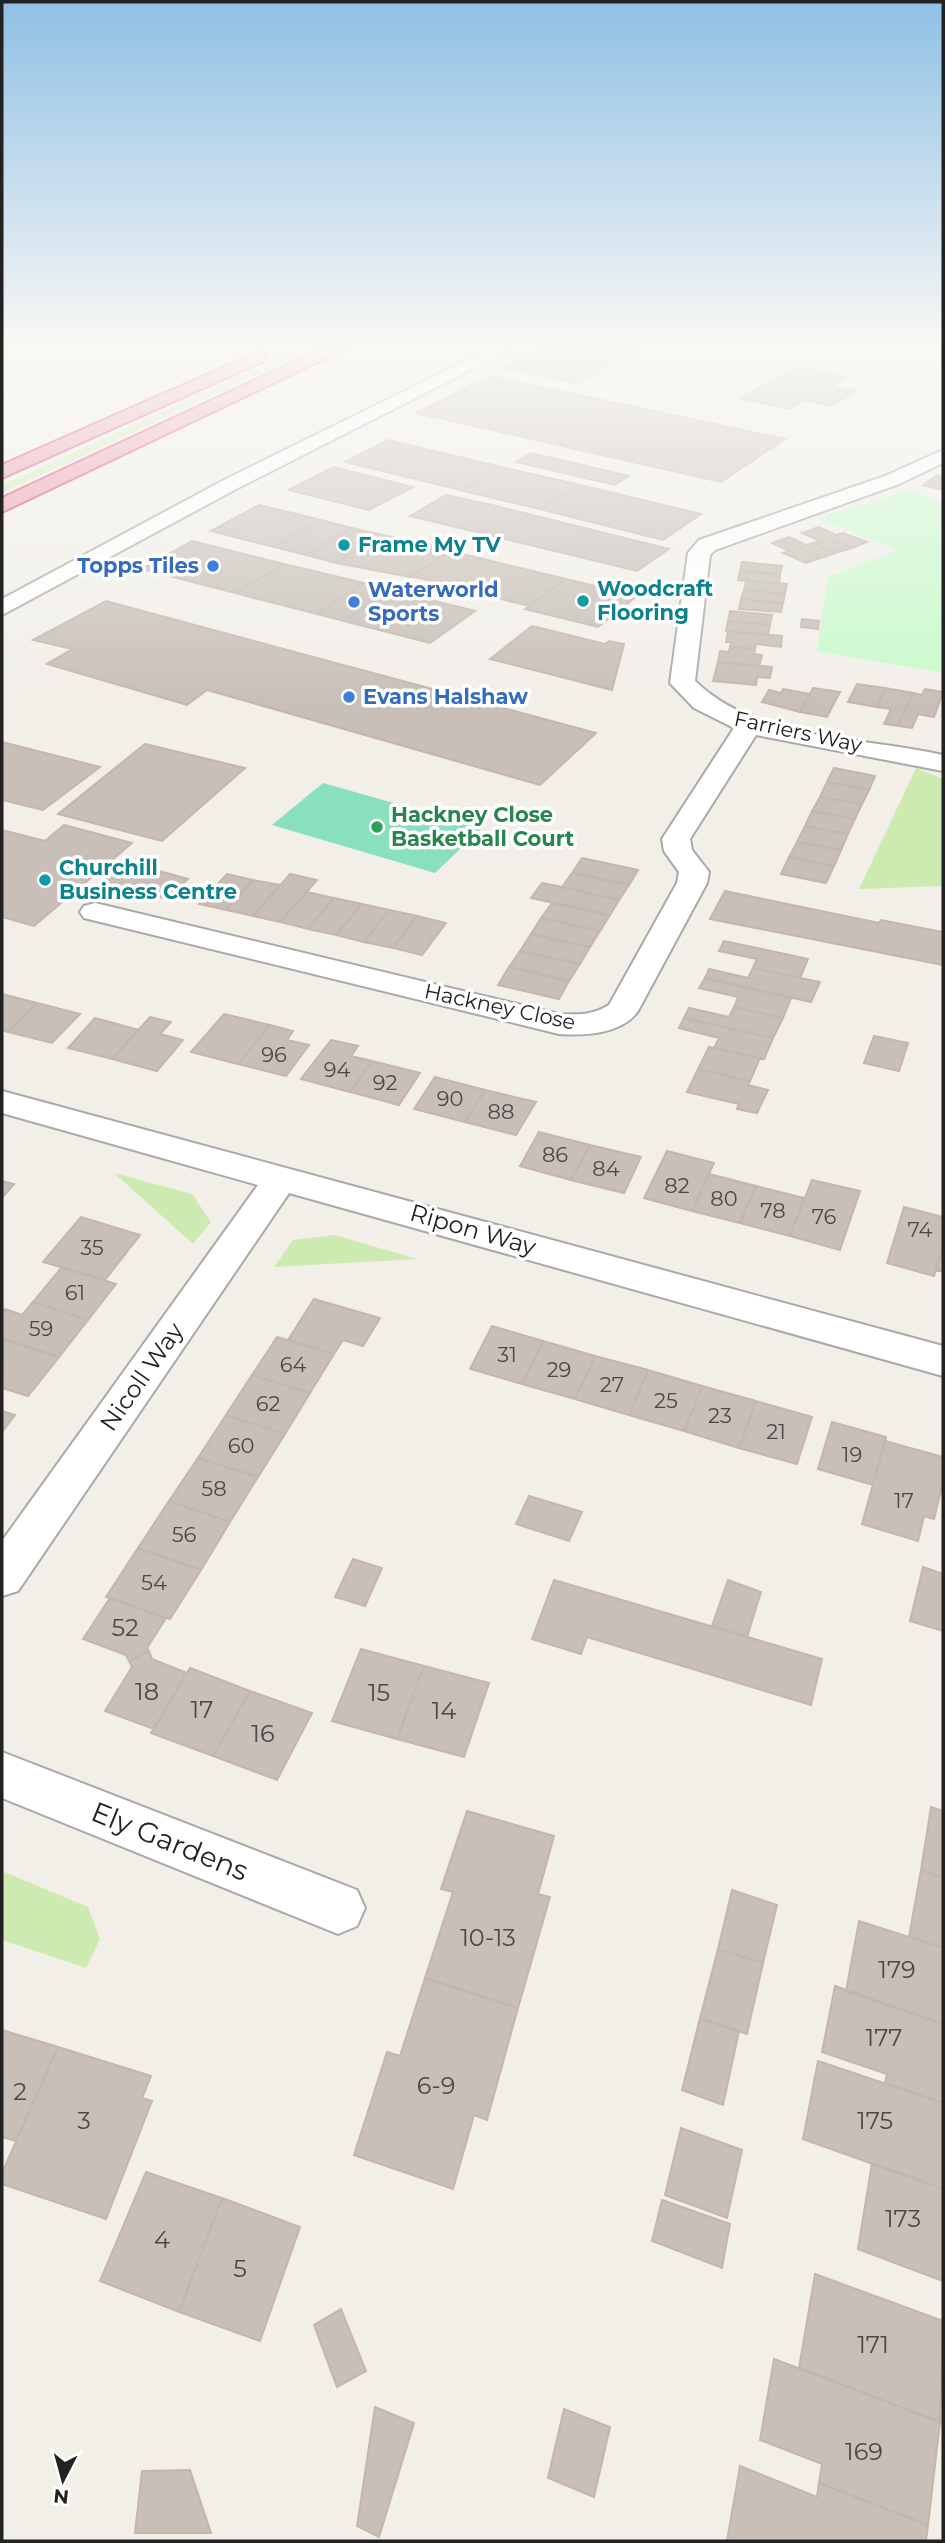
<svg xmlns="http://www.w3.org/2000/svg" width="945" height="2543" viewBox="0 0 945 2543" font-family="Montserrat,sans-serif">
<style>
.grass{fill:#cdebb0}
.park{fill:#c8facc}
.pitch{fill:#88e0be}
.building{fill:#c7bfb8;stroke:#c4b6ab;stroke-width:2}
.lines{fill:none;stroke-linecap:round;stroke-linejoin:round}
.minor-casing{stroke:#a9a9a9;stroke-width:4}
.highway-casing{stroke:#dc2a67;stroke-width:4}
.minor{fill:#fff;fill-rule:evenodd}
.highway{fill:#e892a2;fill-rule:evenodd}
.culture-dot{fill:#0f9aa8;stroke:#fff;stroke-width:2.5}
.shop-dot{fill:#3f7fe0;stroke:#fff;stroke-width:2.5}
.leisure-dot{fill:#2e9e5b;stroke:#fff;stroke-width:2.5}
.labels{text-anchor:middle;stroke-width:7;stroke-linejoin:round;paint-order:stroke}
.far-culture-label{font-size:21px;font-weight:bold;fill:#0d838f;stroke:#fff;text-anchor:start}
.far-shop-label{font-size:21px;font-weight:bold;fill:#366cbe;stroke:#fff;text-anchor:start}
.far-street-label{font-size:21px;fill:#222;stroke:#fff}
.far-leisure-label{font-size:21px;font-weight:bold;fill:#27864d;stroke:#fff;text-anchor:start}
.number-label{font-size:21px;fill:#4b4948}
.street-label{font-size:24px;fill:#222;stroke:#fff}
.near-number-label{font-size:24px;fill:#4b4948}
.near-street-label{font-size:28px;fill:#222;stroke:#fff}
</style>
<rect width="100%" height="100%" fill="#f2efe9"/>
<!-- grass -->
<path class="grass" d="M302 348H316L2 493V485Z
M916 768 943 779V886L859 889Z
M114 1173 192 1194 211 1222 193 1244Z
M335 1235 417 1259 274 1267 293 1240Z
M2 1871 88 1907 100 1939 86 1968 2 1940Z"/>
<!-- park -->
<path class="park" d="M910 489 943 503V673L817 651 828 577 897 550 818 518Z"/>
<!-- pitch -->
<path class="pitch" d="M323 783 482 828 435 873 272 825Z"/>
<!-- building -->
<path class="building" d="M543 348H632L638 350 577 383 505 368Z
M798 367 847 377 832 386 856 391 831 406 805 400 789 409 739 398Z
M490 376 785 439 721 482 416 413Z
M388 440 501 467 460 490 345 462Z
M531 453 629 476 615 485 516 462Z
M333 467 413 487 369 510 289 490Z
M501 467 580 485 540 509 460 490Z
M937 475 943 477V490L923 485Z
M580 485 701 514 663 540 540 509Z
M446 495 492 505 669 549 637 571 410 516Z
M259 505 321 520 274 547 211 531Z
M321 520 352 528 306 555 274 547Z
M818 527 836 535 843 533 867 542 852 548 811 530Z
M352 528 382 535 336 563 306 555Z
M811 530 852 548 836 553 813 543 820 541 802 533Z
M382 535 417 542 452 550 410 577 336 563Z
M789 537 806 545 813 543 836 553 821 558 780 540Z
M780 540 821 558 806 563 783 553 790 551 772 543Z
M192 541 284 564 235 593 142 569Z
M450 551 566 579 529 606 412 576Z
M742 562 782 566 780 574 740 571Z
M284 564 364 583 317 614 235 593Z
M740 571 780 574 779 584 738 580Z
M566 579 637 596 598 627 525 609Z
M746 581 787 584 785 594 744 590Z
M364 583 390 590 344 621 317 614Z
M390 590 475 611 430 643 344 621Z
M744 590 785 594 783 603 741 599Z
M741 599 783 603 781 612 739 609Z
M106 601 139 610 596 733 540 785 207 690 187 705 47 664 72 649 33 640Z
M730 611 772 615 770 625 728 621Z
M802 619 819 621 818 629 801 627Z
M728 621 770 625 768 635 726 631Z
M532 626 605 644 609 641 624 644 612 690 490 659Z
M728 631 782 636 781 647 756 644 755 649 730 647 731 642H726Z
M730 647 755 649 754 654 762 655 759 666 718 662 720 651 729 652Z
M718 662 772 667 770 678 757 677 756 685 713 681Z
M857 684 885 688 876 707 848 702Z
M813 688 840 692 827 717 800 712Z
M885 688 913 693 898 726 884 724 891 709 876 707Z
M783 689 810 694 800 712 762 702 769 690 781 693Z
M925 689 943 692 934 717 918 714 912 728 898 726 913 693 922 695Z
M2 742 100 767 43 810 2 800Z
M145 744 245 768 162 841 58 814Z
M834 768 875 776 869 790 827 782Z
M827 782 869 790 862 804 820 797Z
M820 797 862 804 855 819 812 811Z
M812 811 855 819 848 834 805 826Z
M64 825 132 843 34 926 2 917V830L45 841Z
M805 826 848 834 841 850 797 842Z
M797 842 841 850 834 866 789 857Z
M789 857 834 866 826 883 781 874Z
M582 858 638 870 629 885 572 873Z
M127 862 188 879 167 899 104 882Z
M572 873 629 885 619 900 562 887Z
M227 874 253 880 226 910 199 904Z
M290 874 317 880 280 922 253 916Z
M253 880 280 885 253 916 226 910Z
M542 883 562 887 619 900 610 915 531 898Z
M725 891 879 923 881 920 943 932V965L710 919Z
M307 892 334 898 308 929 280 922Z
M334 898 362 904 336 935 308 929Z
M552 903 610 915 600 931 541 918Z
M362 904 389 910 364 942 336 935Z
M389 910 417 916 393 948 364 942Z
M417 916 446 923 422 955 393 948Z
M541 918 600 931 590 947 531 934Z
M531 934 590 947 580 964 520 951Z
M724 941 808 959 800 978 753 968 757 959 719 951Z
M520 951 580 964 569 981 509 967Z
M509 967 569 981 559 999 498 985Z
M753 968 800 978 820 982 811 1002 705 978 709 969 748 978Z
M705 978 791 998 783 1018 734 1007 738 997 699 988Z
M2 994 37 1003 8 1032 2 1030Z
M37 1003 80 1014 52 1043 8 1032Z
M734 1007 783 1018 773 1038 684 1018 689 1008 729 1017Z
M224 1014 270 1025 238 1064 191 1052Z
M150 1017 171 1022 160 1034 183 1040 157 1071 112 1059Z
M95 1018 139 1030 112 1059 68 1048Z
M684 1018 773 1038 764 1059 714 1048 719 1038 679 1028Z
M270 1025 293 1031 287 1040 309 1045 286 1076 238 1064Z
M874 1036 908 1043 899 1071 864 1063Z
M331 1040 358 1046 351 1056 372 1061 350 1092 301 1079Z
M709 1047 760 1058 750 1081 698 1069Z
M372 1061 420 1073 399 1105 350 1092Z
M698 1069 750 1081 748 1085 768 1090 757 1113 737 1109 739 1104 687 1092Z
M435 1077 485 1090 465 1122 414 1109Z
M485 1090 536 1102 516 1135 465 1122Z
M539 1132 590 1145 571 1180 520 1166Z
M590 1145 641 1157 624 1193 571 1180Z
M667 1151 714 1163 692 1211 644 1198Z
M709 1174 756 1186 740 1223 692 1211Z
M812 1180 860 1191 840 1250 790 1236Z
M2 1181 14 1184 2 1198Z
M756 1186 804 1198 790 1236 740 1223Z
M904 1207 943 1217V1244L934 1276 887 1263Z
M81 1217 140 1235 105 1280 43 1262Z
M943 1244V1272L936 1270Z
M62 1267 116 1284 88 1320 33 1302Z
M314 1299 380 1318 363 1346 343 1340 334 1354 288 1340Z
M33 1302 88 1320 59 1357 2 1339V1313L5 1309 22 1315Z
M492 1326 543 1341 522 1384 470 1369Z
M277 1337 334 1354 310 1393 252 1375Z
M3 1339 59 1357 28 1396 2 1388Z
M543 1341 595 1356 575 1399 522 1384Z
M595 1356 648 1370 629 1415 575 1399Z
M648 1370 702 1386 684 1431 629 1415Z
M252 1375 310 1393 285 1434 226 1415Z
M702 1386 756 1401 739 1448 684 1431Z
M756 1401 812 1417 797 1464 739 1448Z
M2 1411 15 1415 2 1432Z
M226 1415 285 1434 258 1477 198 1458Z
M832 1422 886 1437 873 1485 818 1469Z
M885 1441 943 1457V1482L934 1519 924 1516 918 1541 862 1524Z
M198 1458 258 1477 230 1522 169 1501Z
M529 1496 582 1512 569 1541 516 1524Z
M169 1501 230 1522 201 1570 138 1548Z
M138 1548 201 1570 170 1619 106 1597Z
M353 1559 382 1568 365 1606 335 1597Z
M923 1567 943 1574V1631L910 1621Z
M554 1580 822 1659 811 1705 587 1637 581 1654 532 1639Z
M728 1580 761 1592 747 1637 712 1626Z
M110 1598 166 1618 147 1648 149 1651 129 1661 126 1655 83 1639Z
M361 1649 424 1666 397 1739 332 1721Z
M149 1651 152 1659 187 1673 154 1729 105 1711 132 1667 129 1661Z
M424 1666 489 1683 464 1757 397 1739Z
M190 1668 250 1691 213 1756 151 1733Z
M250 1691 312 1713 277 1780 213 1756Z
M931 1807 943 1811V1878L921 1870Z
M467 1811 554 1836 538 1894 550 1897 518 2008 425 1978 453 1892 441 1889Z
M921 1870 943 1878V1948L909 1937Z
M732 1890 777 1905 763 1963 718 1949Z
M859 1921 943 1948V2024L846 1991Z
M718 1949 763 1963 747 2034 700 2018Z
M425 1978 518 2008 487 2120 474 2115 453 2189 354 2155 387 2052 400 2056Z
M835 1986 943 2024V2103L885 2083 887 2074 822 2052Z
M700 2018 739 2031 723 2105 682 2090Z
M2 2030 58 2047 16 2141 2 2137Z
M58 2047 151 2076 142 2098 152 2101 106 2219 2 2184V2173Z
M818 2061 943 2103V2189L803 2139Z
M681 2128 742 2150 727 2218 665 2195Z
M872 2163 943 2189V2281L858 2249Z
M146 2172 222 2198 179 2312 100 2281Z
M222 2198 300 2227 260 2341 179 2312Z
M662 2200 730 2224 722 2268 652 2241Z
M815 2274 943 2321 940 2422 799 2368Z
M341 2309 366 2371 337 2387 314 2325Z
M774 2359 940 2422 928 2525 819 2483 822 2464 760 2440Z
M375 2407 414 2423 379 2537 357 2526Z
M564 2409 610 2427 594 2497 548 2478Z
M740 2466 817 2497 819 2483 928 2525 926 2541H727Z
M190 2470 211 2533H135L142 2471Z"/>
<g class="lines">
<defs>
<path id="minor" d="M492 348H514L240 487 2 615V599L226 479Z
M943 450V463L899 484 715 550 710 555 695 681C758 742 862 736 943 755V771L756 735 690 839 692 850 709 872 707 883 638 1011C622 1034 585 1036 559 1034L84 918 80 912 84 906 95 903 559 1014C578 1015 593 1015 609 1005L677 883 679 872 664 851 662 839 734 728 694 708 670 683 688 553 699 540 885 476Z
M2 1091 943 1346V1376L289 1193 18 1591 2 1596V1541L258 1185 2 1113Z
M2 1752 357 1890 365 1908 357 1926 338 1934 2 1798Z"/>
<path id="highway" d="M324 348H347L2 512V498Z
M258 352 267 357 264 361 2 478V465Z"/>
</defs>
<!-- minor casing -->
<use href="#minor" class="minor-casing"/>
<!-- highway casing -->
<use href="#highway" class="highway-casing"/>
<!-- minor -->
<use href="#minor" class="minor"/>
<!-- highway -->
<use href="#highway" class="highway"/>
</g>
<!-- sky -->
<linearGradient id="sky" x2="0" y2="1"><stop stop-color="#8fc0e4"/><stop offset="0.49" stop-color="#f9f8f5"/><stop offset="1" stop-color="#f9f8f5" stop-opacity="0"/></linearGradient>
<rect width="945" height="704" fill="url(#sky)"/>
<!-- markers -->
<g class="culture-dot">
<circle cx="344" cy="545" r="7"/>
<circle cx="583" cy="601" r="7"/>
<circle cx="45" cy="880" r="7"/>
</g>
<g class="shop-dot">
<circle cx="213" cy="566" r="7"/>
<circle cx="354" cy="602" r="7"/>
<circle cx="349" cy="697" r="7"/>
</g>
<circle class="leisure-dot" cx="377" cy="827" r="7"/>
<g class="labels">
<!-- far-culture labels -->
<g class="far-culture-label">
<text x="358" y="552">Frame My TV</text>
<text x="597" y="596">Woodcraft<tspan x="597" dy="24">Flooring</tspan></text>
<text x="59" y="875">Churchill<tspan x="59" dy="24">Business Centre</tspan></text>
</g>
<!-- far-shop labels -->
<g class="far-shop-label">
<text x="199" y="573" text-anchor="end">Topps Tiles</text>
<text x="368" y="597">Waterworld<tspan x="368" dy="24">Sports</tspan></text>
<text x="363" y="704">Evans Halshaw</text>
</g>
<!-- far-street labels -->
<g class="far-street-label">
<text transform="translate(798 732) rotate(12)" y="7">Farriers Way</text>
<text transform="translate(500 1007) rotate(12)" y="7">Hackney Close</text>
</g>
<!-- far-leisure labels -->
<g class="far-leisure-label">
<text x="391" y="822">Hackney Close<tspan x="391" dy="24">Basketball Court</tspan></text>
</g>
<!-- number labels -->
<g class="number-label">
<text x="274" y="1062">96</text>
<text x="337" y="1077">94</text>
<text x="385" y="1090">92</text>
<text x="450" y="1106">90</text>
<text x="501" y="1119">88</text>
<text x="555" y="1162">86</text>
<text x="606" y="1176">84</text>
<text x="677" y="1193">82</text>
<text x="724" y="1206">80</text>
<text x="773" y="1218">78</text>
<text x="824" y="1224">76</text>
<text x="920" y="1237">74</text>
<text x="92" y="1255">35</text>
<text x="75" y="1300">61</text>
<text x="41" y="1336">59</text>
<text x="507" y="1362">31</text>
<text x="293" y="1372">64</text>
<text x="559" y="1377">29</text>
<text x="612" y="1392">27</text>
<text x="666" y="1408">25</text>
<text x="268" y="1411">62</text>
<text x="720" y="1423">23</text>
<text x="776" y="1439">21</text>
<text x="241" y="1453">60</text>
<text x="852" y="1462">19</text>
<text x="214" y="1496">58</text>
<text x="904" y="1508">17</text>
<text x="184" y="1542">56</text>
<text x="154" y="1590">54</text>
</g>
<!-- street labels -->
<g class="street-label">
<text transform="translate(473 1230) rotate(16)" y="8">Ripon Way</text>
<text transform="translate(142 1377) rotate(-55)" y="8">Nicoll Way</text>
</g>
<!-- near-number labels -->
<g class="near-number-label">
<text x="125" y="1636">52</text>
<text x="147" y="1700">18</text>
<text x="379" y="1701">15</text>
<text x="202" y="1718">17</text>
<text x="444" y="1719">14</text>
<text x="263" y="1742">16</text>
<text x="488" y="1946">10-13</text>
<text x="897" y="1978">179</text>
<text x="884" y="2046">177</text>
<text x="436" y="2094">6-9</text>
<text x="20" y="2100">2</text>
<text x="84" y="2129">3</text>
<text x="875" y="2129">175</text>
<text x="903" y="2227">173</text>
<text x="162" y="2248">4</text>
<text x="240" y="2277">5</text>
<text x="873" y="2353">171</text>
<text x="864" y="2460">169</text>
</g>
<!-- near-street labels -->
<g class="near-street-label">
<text transform="translate(170 1841) rotate(22)" y="10">Ely Gardens</text>
</g>
</g>
<!-- border -->
<rect width="945" height="2543" fill="none" stroke="#222222" stroke-width="7"/>
<!-- north arrow -->
<g transform="translate(63 2480) rotate(186)" stroke="#ffffff" stroke-width="5" paint-order="stroke">
<path d="M0-5L12 26L0 18L-12 26Z" fill="#222222"/>
<text y="-10" font-size="19" font-weight="bold" text-anchor="middle" fill="#222222">N</text>
</g>
</svg>
